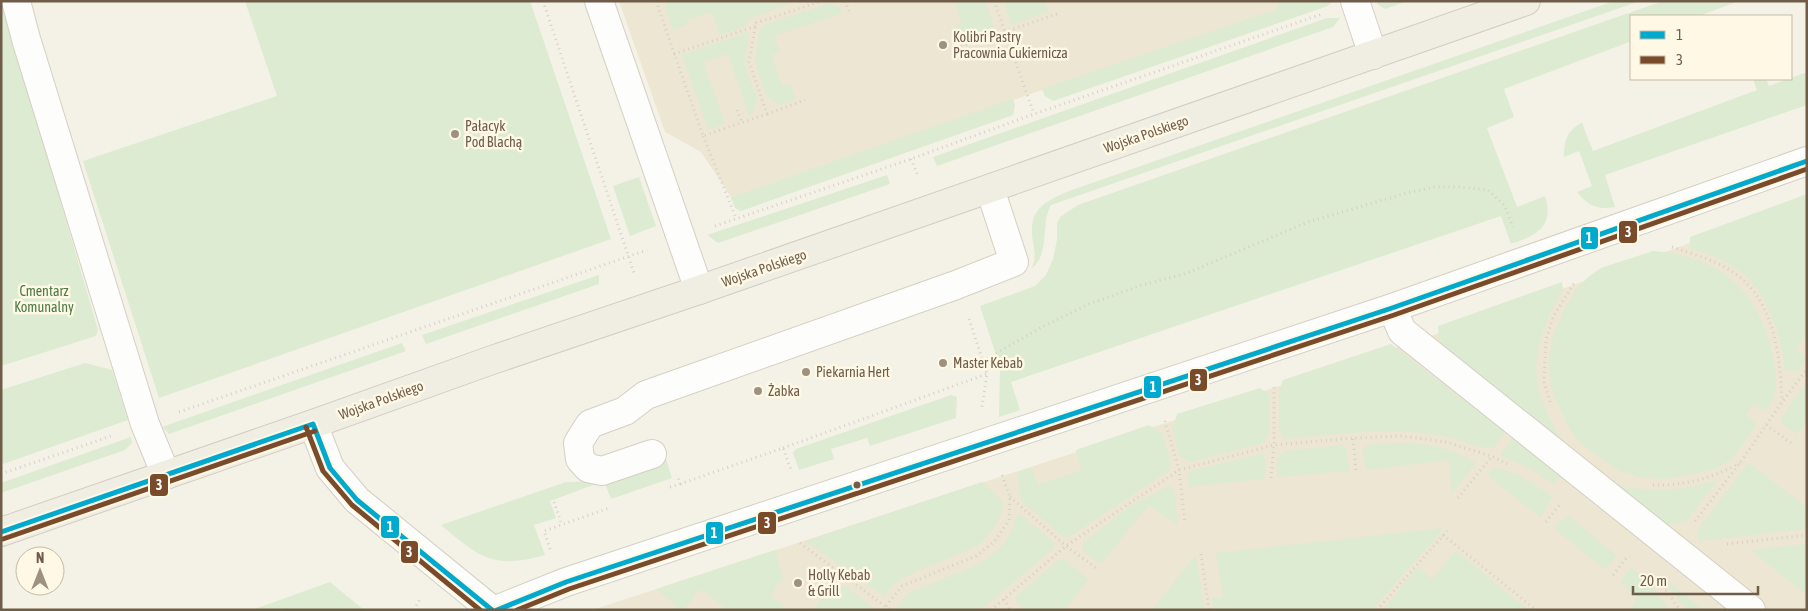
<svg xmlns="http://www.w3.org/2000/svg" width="1808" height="611" viewBox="0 0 1808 611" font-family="'Asap Condensed',sans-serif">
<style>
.residential{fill:#ede6d3}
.green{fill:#dcebd1}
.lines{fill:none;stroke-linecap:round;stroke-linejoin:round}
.minor-casing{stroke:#d5cfc4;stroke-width:30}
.major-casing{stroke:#d3cdc4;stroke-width:30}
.path{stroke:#d6d0c9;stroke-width:3;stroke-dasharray:1 4;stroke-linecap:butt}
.minor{stroke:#fdfdfb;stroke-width:28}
.major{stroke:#f0eee3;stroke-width:28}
.bus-1-casing{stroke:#fef8e5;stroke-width:9}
.bus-2-casing{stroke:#fef8e5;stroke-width:9}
.bus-1{stroke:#00a9ce;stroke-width:5}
.bus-2{stroke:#7a4b2a;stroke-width:5}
.poi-dot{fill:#9e9180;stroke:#fef8e5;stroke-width:2}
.bus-dot{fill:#6f5d49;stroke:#fef8e5;stroke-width:2}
.labels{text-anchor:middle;stroke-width:5;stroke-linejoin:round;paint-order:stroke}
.poi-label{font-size:14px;fill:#6f5d49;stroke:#fef8e5;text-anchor:start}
.street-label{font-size:14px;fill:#6f5d49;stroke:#fef8e5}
.park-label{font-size:14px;fill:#4b7a45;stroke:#fef8e5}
.line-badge{stroke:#fef8e5;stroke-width:2}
.badge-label{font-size:14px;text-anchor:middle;font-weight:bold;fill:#fff}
</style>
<rect width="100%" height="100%" fill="#f4f2e6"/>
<!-- residential -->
<path class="residential" d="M619 1H1301L731 197 701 152 665 132Z
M1807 201V610H592L1420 340Z"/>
<!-- green -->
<path class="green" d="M2 1 98 330 96 336 1 366Z
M245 1H530L611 239 159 398 83 161 277 96Z
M668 1H797L746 20 748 25 720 35 712 12 686 20 687 25 673 30 665 7Z
M955 1H985L995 30 959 43 954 27 962 24Z
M1004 1H1045L1049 11 1011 25Z
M1279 1H1333L1328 6 1053 101 1045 96 1042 89 1277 9Z
M1378 1H1408L1385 9 1377 4Z
M1614 1H1640L1051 205C1040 224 1051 254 1031 269 1036 260 1035 252 1033 242 1028 210 1042 203 1069 191Z
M1663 1H1739L1699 16H1632V41L1504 89 1514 117 1487 128 1517 207 1545 196C1555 227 1535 236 1511 244L1501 216 1011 382 1020 410 999 417 1000 367 980 306 1035 286 1046 275 1053 259 1057 240V223L1060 217 1078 205Z
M831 3 841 8 842 13 774 36 780 52 771 55 782 86 790 84 796 99 779 105 767 96 755 62 759 32 766 24Z
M1327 18H1340L1333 27 937 166 933 157Z
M749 32 744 64 757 99 752 114 749 115 728 54 703 62 725 123 708 130 682 55Z
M1807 72V105L1605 175 1615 207C1598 210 1588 206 1577 192L1592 186 1579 151 1564 157C1564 141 1567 130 1582 123L1593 151 1757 90 1753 79H1766L1769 86Z
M1013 99 1015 105 1013 115 741 211 735 208 731 197Z
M887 175 890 184 718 243 707 235Z
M639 177 656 226 630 236 613 186Z
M1807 194V340L1804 338 1796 349 1806 358 1798 371 1785 370C1780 331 1768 288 1733 266 1720 258 1704 253 1690 248V237Z
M1653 251C1720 256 1760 291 1773 357 1777 377 1779 394 1766 411L1754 403 1746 415 1757 424 1732 459 1716 468 1694 474 1665 479 1638 477 1618 470 1580 443 1569 428 1551 388 1549 360 1553 336 1563 312 1575 291 1588 277 1601 268Z
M599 275V284L426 344 422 335Z
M1562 282 1563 290C1544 319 1528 363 1541 398 1546 412 1554 426 1560 440L1439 344 1438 326Z
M402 343 406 351 169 434 162 427Z
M1391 344 1505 432 1494 447C1480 449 1469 443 1457 439 1446 436 1434 434 1423 433 1377 428 1330 435 1284 439L1279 431V393L1283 380Z
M85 363 112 370 128 420 3 464 1 459V390Z
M1807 382V421L1797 434 1782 424 1781 418Z
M1260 388 1269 395V433L1263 443 1191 462 1180 457 1173 430 1177 414Z
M951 395 957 397 956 418 870 446 867 438 831 449 834 459 799 470 793 453 796 449Z
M1149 425 1162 433 1171 463 1167 472 1069 537 1062 536 1021 500 1017 472 1032 467 1038 485 1082 470 1076 450Z
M131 437 132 443 125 450 1 493V483Z
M1513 438 1561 476 1554 484 1533 470 1500 455Z
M1401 443C1428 444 1452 448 1476 463L1452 493 1449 460 1366 470 1363 449 1367 444Z
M1342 445 1347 449 1349 471 1277 477 1278 459 1284 451Z
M1262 454 1266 459 1264 479 1188 487 1187 477 1190 471Z
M666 459 672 478 611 499 604 481 550 501 556 518 534 525 545 555C493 570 479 557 441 525L566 482 604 481Z
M1748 463 1807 507V529L1698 541 1697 531Z
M1494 468C1518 472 1532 482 1552 497L1541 518 1487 475Z
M1718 480 1687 520 1668 526 1616 485C1651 493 1684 491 1718 480Z
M982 482 1003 502 1001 514 994 528 979 545 904 577 894 584 884 596 805 541Z
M1169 486 1174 488 1178 525 1149 505 1101 564 1083 551V543L1129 507Z
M1018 513 1054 542 1053 549 981 610H903L897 606C901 602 904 598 908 594 914 589 925 587 933 583 973 566 1006 560 1018 513Z
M1569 516 1617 556 1605 570 1553 527Z
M1444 528 1372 610H1213L1211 598 1223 597 1216 553Z
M1807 544V595L1750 550Z
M775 550 783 577 770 596 790 610H727L701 589 683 610H681L656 589Z
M1456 551 1528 610H1382L1418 568 1432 579Z
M1196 555 1204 610H1152Z
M1059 560 1066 561 1089 579 1064 610H1026L1016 602V596Z
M1632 567 1653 588 1670 610H1630L1638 597 1620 582Z
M1658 573 1703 610H1688Z
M330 582 364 610H252Z
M845 586 874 608 873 610H813L827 590Z"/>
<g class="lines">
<defs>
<path id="minor" d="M16 1 26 39 145 424 166 475
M599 1 699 290
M1355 1 1373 55
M1392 308 1402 331 1751 610
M313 424 330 468 357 500 492 610
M652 454 602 471 588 468 580 459 578 443 590 424 625 411 646 395 956 285 1014 262 990 189
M496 610 566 582 1392 308 1807 161"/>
<path id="major" d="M1 532 313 424 492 360 699 290 1526 1"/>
</defs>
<!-- minor casing -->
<use href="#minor" class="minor-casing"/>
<!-- major casing -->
<use href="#major" class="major-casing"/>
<!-- path -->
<path class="path" d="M543 1 634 273
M656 1 703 136 767 114 749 62 756 23 821 1
M845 1 849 11
M994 1 1034 114
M952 50 1057 14
M674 54 756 26
M737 110 742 123
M767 114 805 100
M703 136 736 218
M911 159 918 176
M715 226 911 159 1034 114 1322 14
M1672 247C1692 254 1715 260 1733 272 1775 300 1780 356 1782 401
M969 319 987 374 982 407
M983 361 1042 327 1089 304 1139 286 1187 273 1308 222 1407 193 1435 187H1460L1488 190 1505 206 1513 227
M1550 402 1544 382 1546 340 1553 317 1574 283
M179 412 647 250
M1165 421 1179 470 1185 523
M1766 425 1791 443
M1353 439 1356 470
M783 448 987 374
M1 474 111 436
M1271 478 1274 445V384
M680 484 783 448 791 470
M1653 485C1684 486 1713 478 1740 463
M670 487 680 484 678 476
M1010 497 1066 546 1097 569
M1458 498 1492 456
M554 502 562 525
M1695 521 1740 463 1782 402 1807 369
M1546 522 1561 503
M1443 535 1536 610
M800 543 890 610
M1727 544 1807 535
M550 549 544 531 609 508
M1201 554 1209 610
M1613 575 1627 557
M1666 590 1680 610
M1004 599 1010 610
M286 609 287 610
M414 610 421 597
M883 610 902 586 976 556 995 541 1009 520 1010 497 1002 475
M991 610 1066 546 1179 470 1274 445 1353 438 1402 436 1446 442 1491 456 1508 464
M1377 610 1447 531"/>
<!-- minor -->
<use href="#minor" class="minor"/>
<!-- major -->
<use href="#major" class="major"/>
<defs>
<path id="bus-1" d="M313 424 330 468 357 500 492 610
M1 532 313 424
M497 610 566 582 1392 308 1807 161"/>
<path id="bus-2" d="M306 427 323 471 352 505 480 610
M3 539 315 431
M517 610 569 589 1394 315 1807 169"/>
</defs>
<!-- bus-1 casing -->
<use href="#bus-1" class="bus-1-casing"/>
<!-- bus-2 casing -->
<use href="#bus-2" class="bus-2-casing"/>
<!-- bus-1 -->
<use href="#bus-1" class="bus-1"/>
<!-- bus-2 -->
<use href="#bus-2" class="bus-2"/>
</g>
<!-- markers -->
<g class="poi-dot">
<circle cx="943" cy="45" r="5"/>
<circle cx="455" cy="134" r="5"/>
<circle cx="943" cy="363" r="5"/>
<circle cx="806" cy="372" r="5"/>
<circle cx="758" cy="391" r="5"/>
<circle cx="798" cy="583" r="5"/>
</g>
<circle class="bus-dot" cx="857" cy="485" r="4.5"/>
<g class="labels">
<!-- poi labels -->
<g class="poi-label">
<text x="953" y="42">Kolibri Pastry<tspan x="953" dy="16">Pracownia Cukiernicza</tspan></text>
<text x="465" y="131">Pałacyk<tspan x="465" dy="16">Pod Blachą</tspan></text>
<text x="953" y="368">Master Kebab</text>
<text x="816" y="377">Piekarnia Hert</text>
<text x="768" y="396">Żabka</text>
<text x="808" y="580">Holly Kebab<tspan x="808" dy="16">&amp; Grill</tspan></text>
</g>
<!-- street labels -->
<g class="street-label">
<text transform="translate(1146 134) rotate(-19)" y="5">Wojska Polskiego</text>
<text transform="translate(764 268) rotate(-19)" y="5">Wojska Polskiego</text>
<text transform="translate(381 400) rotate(-20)" y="5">Wojska Polskiego</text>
</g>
<!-- park labels -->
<g class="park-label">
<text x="44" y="296">Cmentarz<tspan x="44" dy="16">Komunalny</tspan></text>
</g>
</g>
<g class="line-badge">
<rect x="1618" y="220" width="20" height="24" rx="5" fill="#7a4b2a"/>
<rect x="1580" y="226" width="19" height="24" rx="5" fill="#00a9ce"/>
<rect x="1189" y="368" width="19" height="24" rx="5" fill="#7a4b2a"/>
<rect x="1143" y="375" width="19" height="24" rx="5" fill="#00a9ce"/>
<rect x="149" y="473" width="20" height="24" rx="5" fill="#7a4b2a"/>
<rect x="757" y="511" width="20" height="24" rx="5" fill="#7a4b2a"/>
<rect x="380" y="515" width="20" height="24" rx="5" fill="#00a9ce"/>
<rect x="705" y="521" width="19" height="24" rx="5" fill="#00a9ce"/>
<rect x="400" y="540" width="19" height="24" rx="5" fill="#7a4b2a"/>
</g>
<g class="badge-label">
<text x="1628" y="237">3</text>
<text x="1589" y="243">1</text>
<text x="1198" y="385">3</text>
<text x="1153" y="392">1</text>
<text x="159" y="490">3</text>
<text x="767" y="528">3</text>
<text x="390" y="532">1</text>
<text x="714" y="538">1</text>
<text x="409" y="557">3</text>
</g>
<!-- border -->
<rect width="1808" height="611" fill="none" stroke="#6f5d49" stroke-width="5"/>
<!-- legend -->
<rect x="1630" y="15" width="162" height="65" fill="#fef8e5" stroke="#c5baa7"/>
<rect x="1640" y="31" width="25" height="8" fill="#00a9ce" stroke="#c5baa7"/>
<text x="1676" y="40" font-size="15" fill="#6f5d49">1</text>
<rect x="1640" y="56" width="25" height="8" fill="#7a4b2a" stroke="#c5baa7"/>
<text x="1676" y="65" font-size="15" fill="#6f5d49">3</text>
<!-- north arrow -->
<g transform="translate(40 571)"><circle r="24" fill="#fef8e5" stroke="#c5baa7"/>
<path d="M0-4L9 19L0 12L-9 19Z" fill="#9e9180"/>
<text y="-8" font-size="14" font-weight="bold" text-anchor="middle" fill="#6f5d49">N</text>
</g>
<!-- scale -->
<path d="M1633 586v8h125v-8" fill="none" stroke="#6f5d49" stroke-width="2.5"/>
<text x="1640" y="586" font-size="15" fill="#6f5d49" stroke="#fef8e5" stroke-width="4" paint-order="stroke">20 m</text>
</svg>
